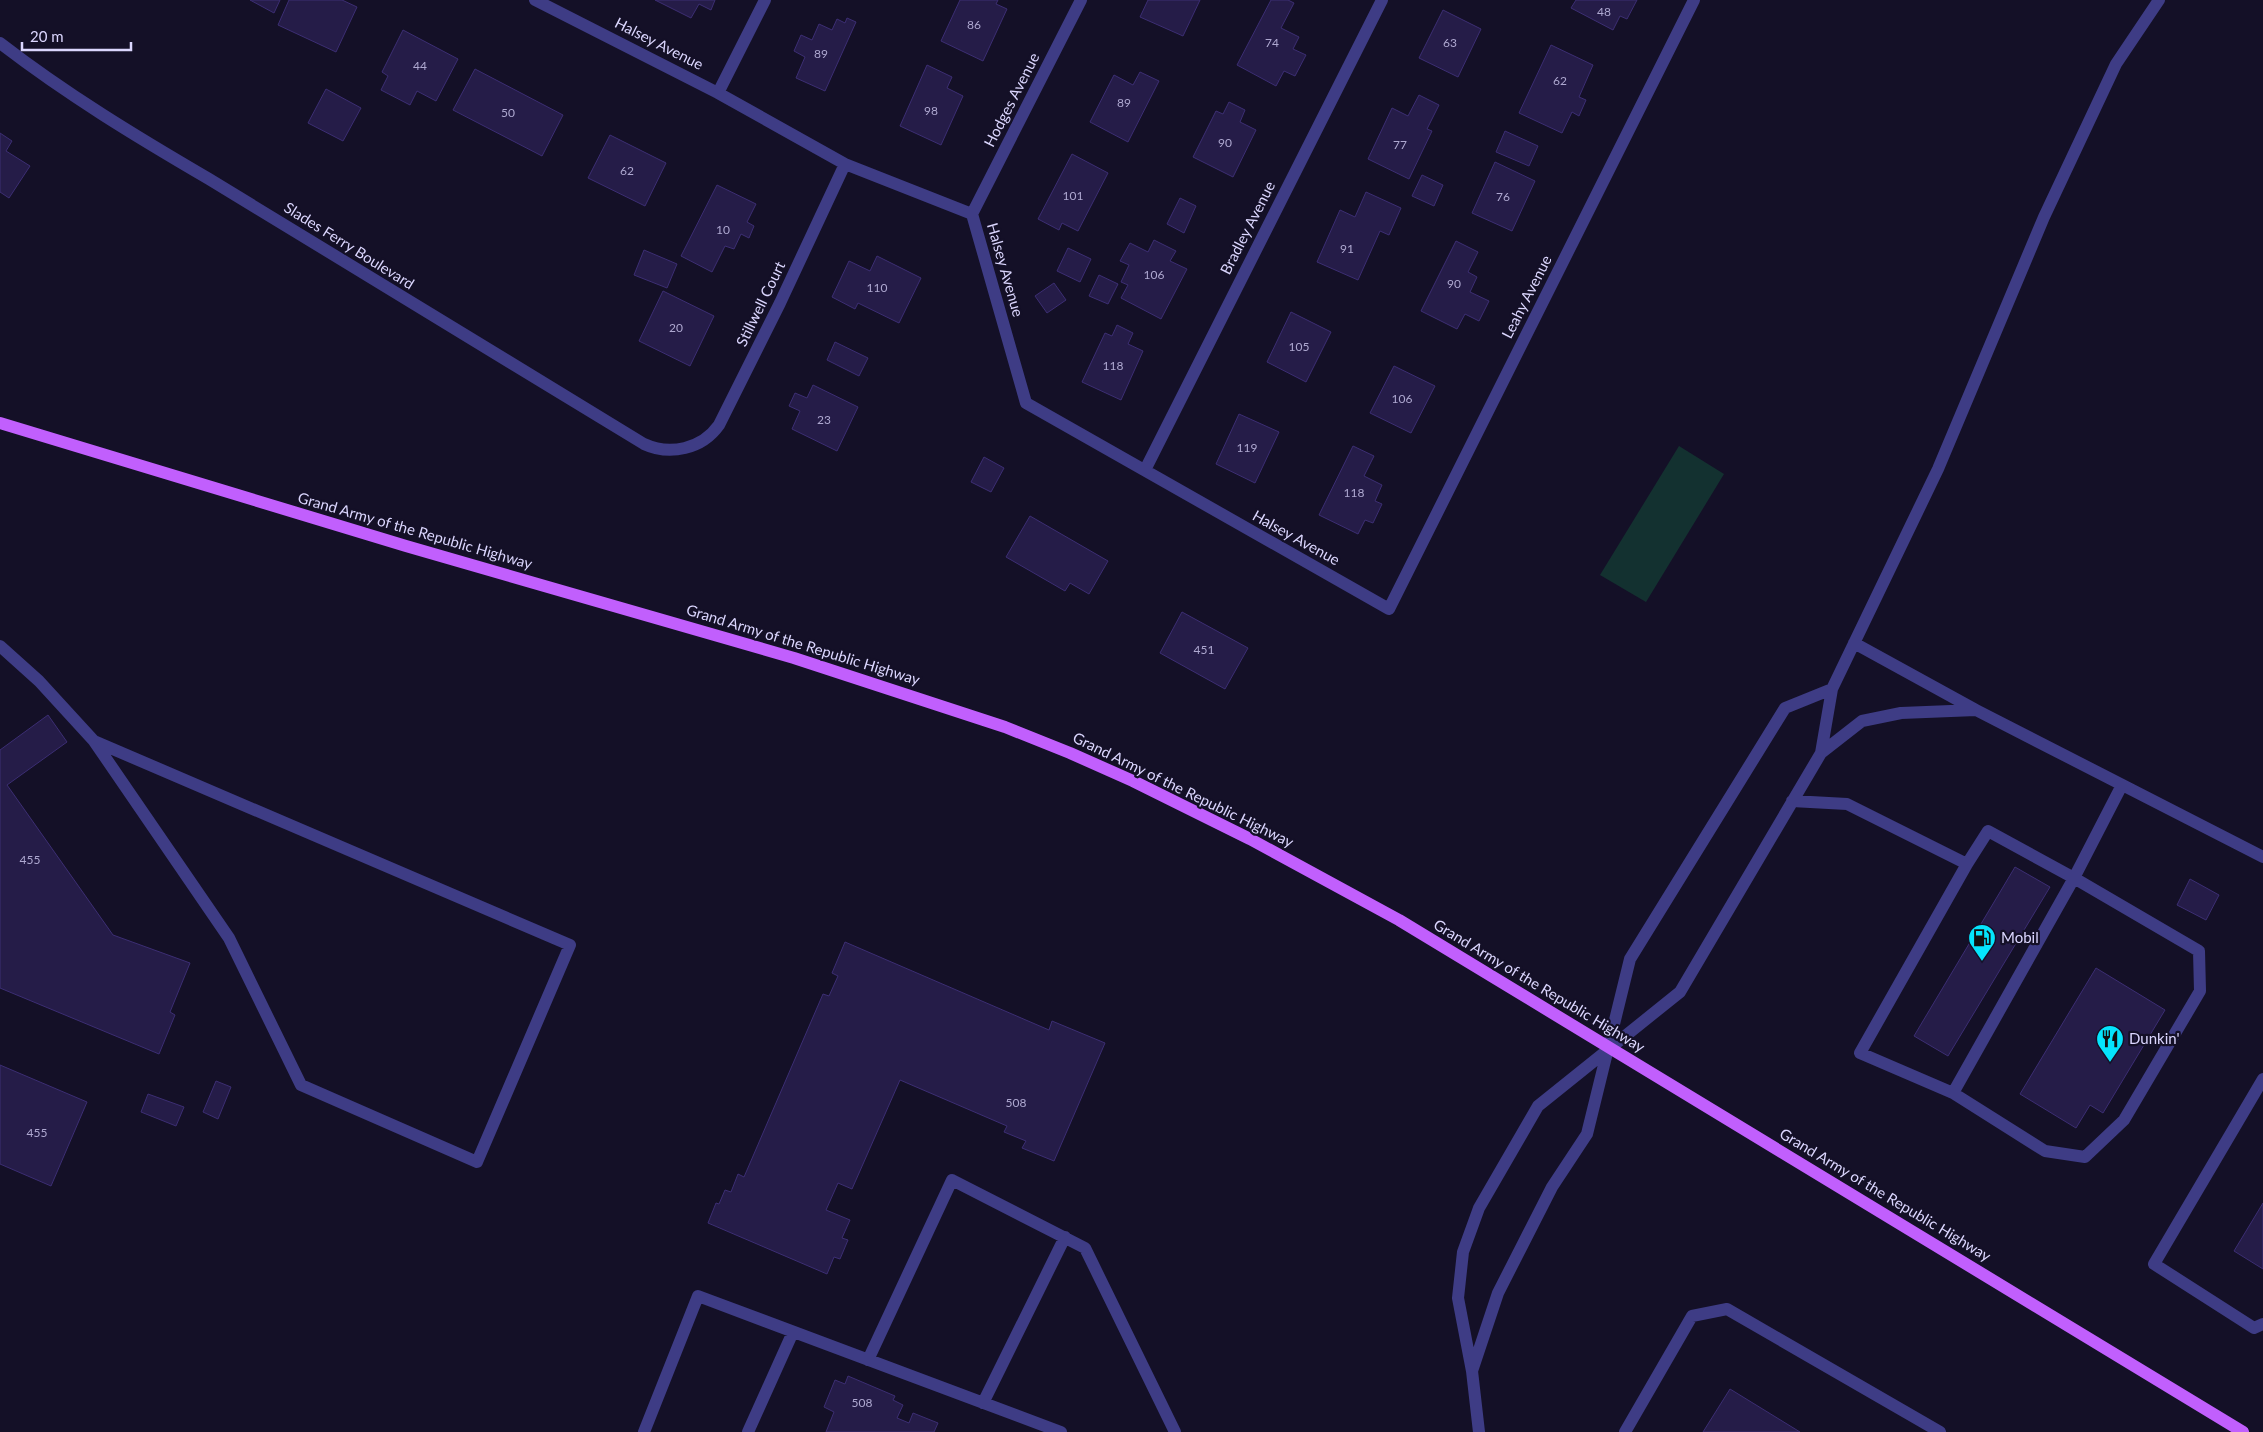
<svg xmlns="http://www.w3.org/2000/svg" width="2263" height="1432" viewBox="0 0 2263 1432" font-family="Lato,sans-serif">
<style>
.green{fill:#133130}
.building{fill:#251c48;stroke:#3c2e73}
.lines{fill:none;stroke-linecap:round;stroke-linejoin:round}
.minor{stroke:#3e3c85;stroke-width:12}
.major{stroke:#c15ffd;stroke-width:12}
.labels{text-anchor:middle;stroke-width:4.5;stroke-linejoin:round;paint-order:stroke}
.number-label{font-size:12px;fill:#aea8d0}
.street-label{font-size:15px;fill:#dbd6fe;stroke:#141027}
.poi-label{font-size:15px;fill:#dbd6fe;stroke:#141027;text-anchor:start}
</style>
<rect width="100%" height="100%" fill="#141027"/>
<!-- green -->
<path class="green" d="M1679 446 1724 474 1646 602 1600 575Z"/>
<!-- building -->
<path class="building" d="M250 0H280L274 13Z
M289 0H342L357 7 336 52 278 25Z
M655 0H715L711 10 699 4 691 18Z
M960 0H998L996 4 1007 9 983 61 941 41Z
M1148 0H1200L1183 36 1140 17Z
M1271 0H1288L1294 3 1281 28 1299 37 1293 49 1306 55 1295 76 1284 71 1276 86 1237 65Z
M1576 0H1637L1627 19 1620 16 1613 30 1571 8Z
M1443 10 1481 29 1458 77 1419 58Z
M847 18 856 22 825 91 796 78 805 57 794 51 801 35 812 40 819 24 832 30 837 19 845 23Z
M403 30 458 59 436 101 417 91 410 105 381 90 388 76 382 72Z
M1551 45 1593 65 1579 97 1586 100 1579 116 1572 112 1562 133 1519 113Z
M927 65 952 77 947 88 963 96 941 145 900 126Z
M475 69 563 115 542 156 453 110Z
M1140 72 1159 81 1128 142 1090 122 1114 75 1133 85Z
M326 89 361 108 343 141 308 123Z
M1419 95 1439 105 1427 129 1432 131 1409 179 1368 159 1392 108 1408 116Z
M1229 102 1245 110 1240 122 1256 130 1233 177 1193 157 1216 111 1223 114Z
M1505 131 1538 146 1529 166 1496 152Z
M0 133 12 141 6 151 30 166 9 198 0 192Z
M610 135 666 163 645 206 588 178Z
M1072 154 1108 173 1078 231 1062 223 1059 230 1038 219Z
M1495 162 1535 181 1512 231 1472 213Z
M1422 175 1443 185 1434 206 1412 196Z
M717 185 756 204 747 222 754 226 749 238 741 234 734 249 725 246 712 272 681 256Z
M1366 192 1401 208 1389 235 1380 231 1358 280 1317 262 1340 210 1355 217Z
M1180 198 1196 206 1184 233 1167 224Z
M1154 240 1176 251 1170 261 1187 269 1161 319 1121 298 1128 285 1121 282 1129 265 1120 261 1130 243 1148 252Z
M1456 241 1478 252 1468 272 1477 277 1470 292 1489 301 1479 321 1465 314 1457 329 1421 311Z
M1068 248 1091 259 1080 282 1057 271Z
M644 250 677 264 667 288 634 275Z
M877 256 921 278 899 323 858 303 855 309 832 297 849 261 870 271Z
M1099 275 1118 284 1108 304 1089 296Z
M1054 283 1066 300 1047 313 1035 296Z
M663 291 714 316 690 366 639 341Z
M1291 312 1331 332 1306 382 1267 362Z
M1117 325 1133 333 1128 344 1143 351 1121 400 1082 382 1105 333 1112 336Z
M835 342 868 358 859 376 827 360Z
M1394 366 1435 386 1411 433 1370 413Z
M813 385 858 407 837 451 792 429 800 411 789 406 795 393 807 398Z
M1239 414 1279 432 1255 483 1216 464Z
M1353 446 1374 456 1364 476 1382 485 1375 501 1382 504 1373 523 1365 520 1358 534 1319 515Z
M984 457 1004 468 991 492 971 482Z
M1030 516 1108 561 1089 594 1070 583 1065 591 1006 557Z
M1182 612 1248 648 1225 689 1160 653Z
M48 715 67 742 7 785 113 935 190 963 170 1012 175 1015 159 1054 0 988V750Z
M2015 867 2050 887 1948 1056 1914 1036Z
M2190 879 2219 895 2206 920 2177 905Z
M845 942 1049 1030 1052 1021 1105 1043 1054 1161 1022 1148 1026 1141 1004 1132 1007 1126 900 1080 852 1189 838 1183 826 1210 850 1220 842 1238 848 1240 840 1259 834 1257 827 1274 708 1223 716 1203 719 1204 725 1190 731 1192 738 1174 744 1177 823 994 829 996 838 976 832 973Z
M2096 968 2165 1010 2103 1113 2090 1105 2076 1128 2020 1094Z
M0 1065 87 1102 51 1186 0 1164Z
M216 1081 231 1087 218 1119 203 1112Z
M148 1094 184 1107 176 1126 141 1112Z
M2263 1203V1269L2234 1251Z
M848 1376 895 1396 893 1400 903 1405 897 1418 909 1423 913 1413 938 1423 934 1432H826L834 1412 824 1407 835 1380 845 1384Z
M1730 1389 1800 1432H1703Z"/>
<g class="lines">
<!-- minor -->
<path class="minor" d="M535 0 718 93 845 164 972 214 1026 403 1389 609 1694 0
M0 43C66 94 137 137 209 179L644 444C670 456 702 449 719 425L780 303 845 164
M718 93 765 0
M972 214 1081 0
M1145 470 1382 0
M1854 643 1976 710 2263 857
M0 646 39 681 94 741 229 938 301 1085 477 1162 570 945 94 741
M1832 689 1785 708 1630 959 1587 1134 1552 1187 1498 1293 1472 1371 1458 1298 1463 1252 1479 1208 1538 1106 1680 992 1821 753 1832 689 1938 469 2044 217 2116 64 2159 0
M1821 753 1862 721 1901 713 1976 710
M1792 801 1847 804 1967 864
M2263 1079 2154 1264 2254 1328 2263 1324
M1953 1093 2074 878 1988 831 1967 864 1860 1053 1953 1093 2045 1151 2085 1157 2124 1120 2200 991 2199 951 2074 878 2122 785
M868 1360 952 1180 1085 1248 1175 1432
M1472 1371 1479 1432
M983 1403 1065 1237
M644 1432 698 1296 1061 1432
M748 1432 793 1332
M1625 1432 1692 1316 1727 1309 1940 1432"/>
<!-- major -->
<path class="major" d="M0 423 406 546 794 658 1005 727 1070 753 1133 781 1250 839 1399 920 2243 1432"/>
</g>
<!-- icons -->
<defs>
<symbol id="fuel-pin" viewBox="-11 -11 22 30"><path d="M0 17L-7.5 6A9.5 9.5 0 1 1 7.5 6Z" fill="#05e4fc" stroke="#141027"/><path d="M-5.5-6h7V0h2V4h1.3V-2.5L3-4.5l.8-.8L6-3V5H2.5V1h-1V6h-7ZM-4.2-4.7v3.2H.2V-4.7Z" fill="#111"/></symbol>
<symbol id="restaurant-pin" viewBox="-11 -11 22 30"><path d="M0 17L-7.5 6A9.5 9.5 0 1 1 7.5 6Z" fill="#05e4fc" stroke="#141027"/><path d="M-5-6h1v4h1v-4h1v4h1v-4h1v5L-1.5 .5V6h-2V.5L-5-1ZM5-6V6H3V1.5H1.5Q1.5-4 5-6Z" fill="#111"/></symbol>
</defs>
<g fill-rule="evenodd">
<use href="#fuel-pin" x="1966" y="922" width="32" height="43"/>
<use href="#restaurant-pin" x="2094" y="1023" width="32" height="43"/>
</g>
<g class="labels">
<!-- number labels -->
<g class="number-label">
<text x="1604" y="16">48</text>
<text x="974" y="29">86</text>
<text x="1272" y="47">74</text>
<text x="1450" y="47">63</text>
<text x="821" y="58">89</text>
<text x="420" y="70">44</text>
<text x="1560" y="85">62</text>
<text x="1124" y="107">89</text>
<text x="931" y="115">98</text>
<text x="508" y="117">50</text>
<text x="1225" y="147">90</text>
<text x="1400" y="149">77</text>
<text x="627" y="175">62</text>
<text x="1073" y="200">101</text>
<text x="1503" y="201">76</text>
<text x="723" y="234">10</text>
<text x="1347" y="253">91</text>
<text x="1154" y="279">106</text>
<text x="1454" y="288">90</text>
<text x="877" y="292">110</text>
<text x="676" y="332">20</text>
<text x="1299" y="351">105</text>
<text x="1113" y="370">118</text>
<text x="1402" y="403">106</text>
<text x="824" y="424">23</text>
<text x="1247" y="452">119</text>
<text x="1354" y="497">118</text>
<text x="1204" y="654">451</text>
<text x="30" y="864">455</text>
<text x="1016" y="1107">508</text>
<text x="37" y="1137">455</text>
<text x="862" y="1407">508</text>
</g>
<!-- street labels -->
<g class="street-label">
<text transform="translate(659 44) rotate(27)" y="5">Halsey Avenue</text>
<text transform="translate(1012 100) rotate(-63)" y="5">Hodges Avenue</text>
<text transform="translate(1248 228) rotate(-63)" y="5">Bradley Avenue</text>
<text transform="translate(349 246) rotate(32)" y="5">Slades Ferry Boulevard</text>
<text transform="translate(1005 270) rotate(74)" y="5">Halsey Avenue</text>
<text transform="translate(1527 297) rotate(-63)" y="5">Leahy Avenue</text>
<text transform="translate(761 304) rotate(-64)" y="5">Stillwell Court</text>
<text transform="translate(415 531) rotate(16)" y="5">Grand Army of the Republic Highway</text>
<text transform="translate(1296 538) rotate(29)" y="5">Halsey Avenue</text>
<text transform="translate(803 645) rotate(17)" y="5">Grand Army of the Republic Highway</text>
<text transform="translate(1183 790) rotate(26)" y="5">Grand Army of the Republic Highway</text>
<text transform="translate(1539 986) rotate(31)" y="5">Grand Army of the Republic Highway</text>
<text transform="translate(1885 1195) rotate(31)" y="5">Grand Army of the Republic Highway</text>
</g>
<!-- poi labels -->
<g class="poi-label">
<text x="2001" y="943">Mobil</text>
<text x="2129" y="1044">Dunkin'</text>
</g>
</g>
<!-- scale -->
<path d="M22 42v8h109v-8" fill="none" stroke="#dbd6fe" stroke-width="2.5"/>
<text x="30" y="42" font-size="15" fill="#dbd6fe" stroke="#141027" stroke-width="4" paint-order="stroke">20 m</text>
</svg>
